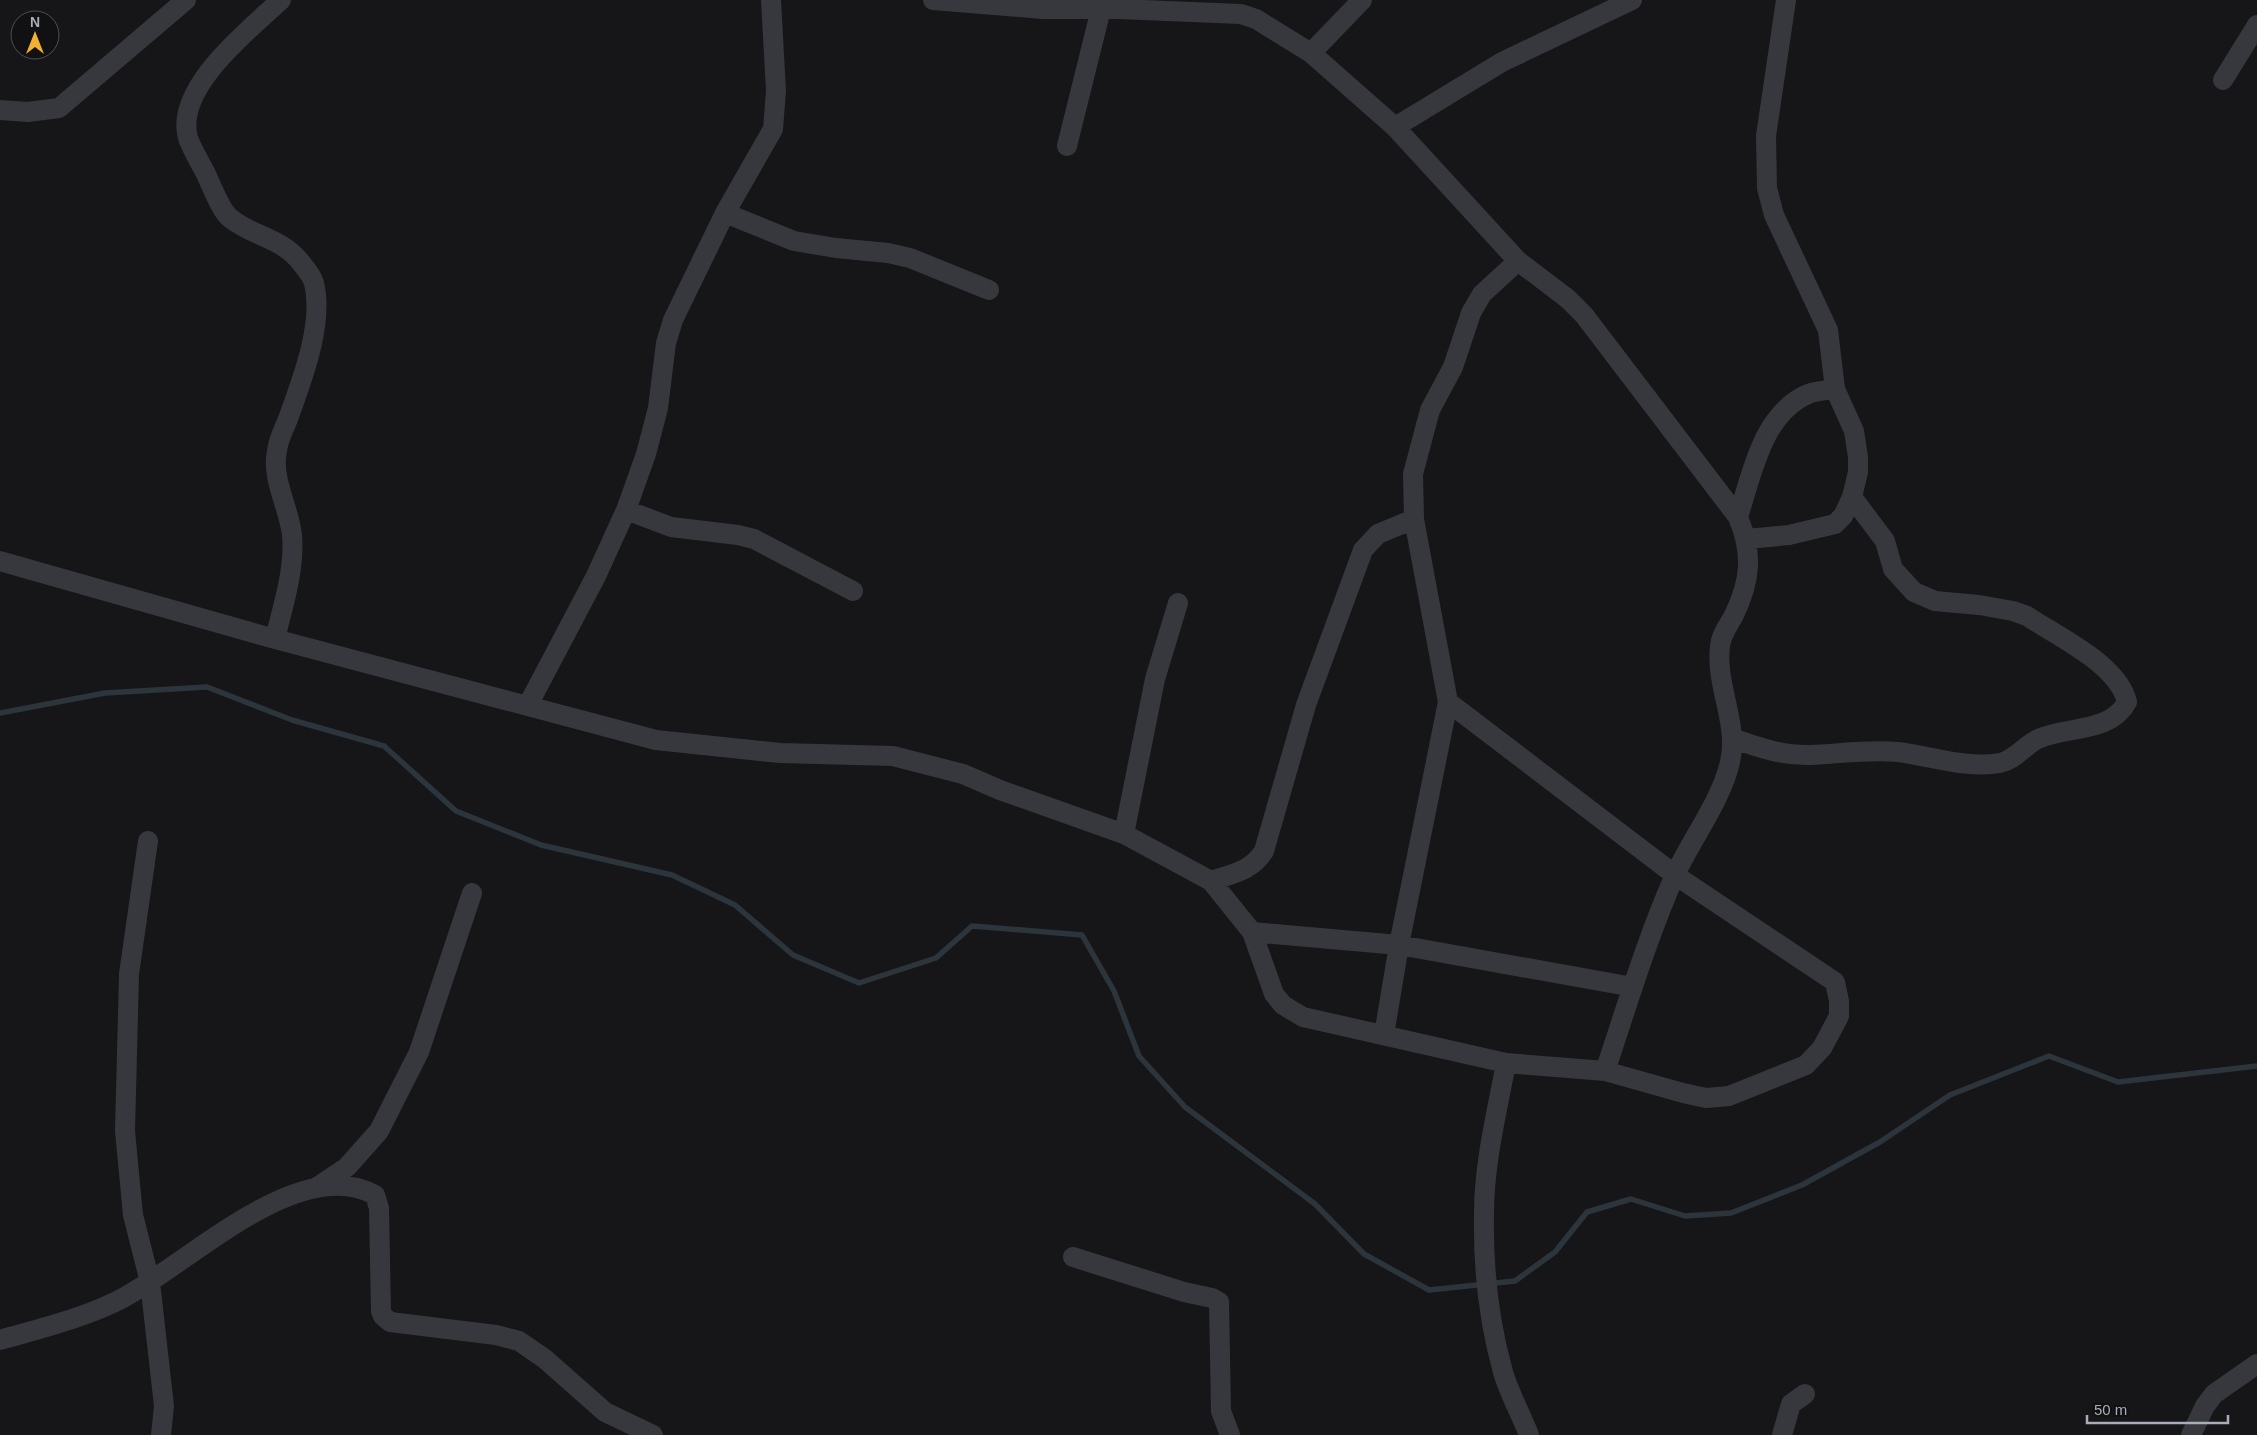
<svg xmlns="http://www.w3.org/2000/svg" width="2257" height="1435" viewBox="0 0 2257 1435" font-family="Helvetica,sans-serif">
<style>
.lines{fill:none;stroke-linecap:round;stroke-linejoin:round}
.stream{stroke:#2c353c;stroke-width:5.5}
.minor{stroke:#37383d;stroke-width:20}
</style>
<rect width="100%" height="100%" fill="#161618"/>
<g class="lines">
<!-- stream -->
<path class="stream" d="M0 713 105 693 207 687 292 720 384 746 456 811 541 845 672 875 735 905 793 955 859 983 936 958 972 926 1082 935 1114 991 1139 1056 1185 1107 1315 1204 1364 1254 1429 1290 1515 1281 1555 1252 1587 1212 1631 1199 1685 1216 1731 1213 1802 1185 1880 1142 1950 1095 2049 1056 2118 1082 2257 1066"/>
<!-- minor -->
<path class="minor" d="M933 0 1043 9H1118L1241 14 1256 19 1311 53 1395 127 1518 261 1568 299 1584 315 1738 517C1753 553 1751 580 1734 615 1729 625 1721 634 1720 646 1715 685 1739 723 1730 762 1722 799 1691 840 1675 875 1647 938 1627 1006 1605 1071
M1311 53 1362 0
M2223 80 2257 25
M0 110 28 112 59 108 186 0
M1395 127 1502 62 1632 0
M1067 146 1101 9
M725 213 794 241 836 248 888 253 910 258 989 290
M626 510 671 527 738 535 754 539 853 591
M1738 517C1752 474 1762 414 1808 394 1816 391 1826 390 1835 389
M1747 539 1789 535 1835 524 1843 516 1852 497 1858 472V457L1854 431 1835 389 1828 330 1774 215 1767 188 1766 136 1786 0
M0 561 275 639 656 740 780 753 893 756 963 774 1000 790 1124 834 1211 881 1252 932 1274 994 1283 1005 1303 1017 1506 1063C1497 1112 1484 1163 1484 1213 1483 1265 1489 1322 1503 1372 1509 1393 1521 1414 1529 1435
M275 639C283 605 295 570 292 535 289 507 271 479 277 451 278 440 284 429 288 419 302 380 324 324 314 283 312 276 307 270 302 264 282 237 253 237 230 218 220 210 211 184 205 172 199 161 192 149 188 138 174 88 249 30 281 0
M1448 702 1675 875 1835 982 1839 1001V1016L1822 1048 1806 1065 1729 1096 1706 1098 1683 1093 1605 1071 1506 1063
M528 705 596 576 626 510 646 454 658 408 666 343 673 320 725 213 773 129 776 91 771 0
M1732 738C1757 747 1783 756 1810 755 1839 754 1868 749 1898 752 1930 756 1967 769 2000 763 2015 760 2025 745 2038 739 2066 726 2111 733 2127 702 2118 664 2058 637 2027 616L2013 611 1979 605 1935 601 1914 592 1893 569 1885 541 1852 497
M1124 834 1155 679 1178 603
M148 841 129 974 125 1131 133 1215 150 1282 164 1406 161 1435
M1211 881C1232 874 1252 871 1264 851L1306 705 1363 550 1378 534 1414 519
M1252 932 1399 945 1633 987
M1384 1035 1399 945 1448 702 1414 519 1413 474 1430 410 1453 367 1471 313 1482 294 1518 261
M317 1187 347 1167 379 1131 419 1052 472 893
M1073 1257 1184 1292 1212 1298 1219 1302 1221 1411 1230 1435
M0 1340C38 1329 80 1319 115 1302 183 1270 296 1152 375 1195L379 1208 381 1311 383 1316 390 1322 496 1335 519 1341 545 1359 605 1412 653 1435
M1782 1435 1791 1404 1805 1394
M2191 1435 2205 1406 2214 1394 2257 1364"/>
</g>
<!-- north arrow -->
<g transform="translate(35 35)"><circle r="24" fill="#111113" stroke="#4d4f55"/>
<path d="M0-4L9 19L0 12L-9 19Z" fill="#f2b134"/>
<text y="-8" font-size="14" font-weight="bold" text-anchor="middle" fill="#a8adb8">N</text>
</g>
<!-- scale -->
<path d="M2087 1415v8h141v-8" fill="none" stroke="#a8adb8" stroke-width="2.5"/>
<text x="2094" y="1415" font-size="15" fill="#a8adb8" stroke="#111113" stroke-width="4" paint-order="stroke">50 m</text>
</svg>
